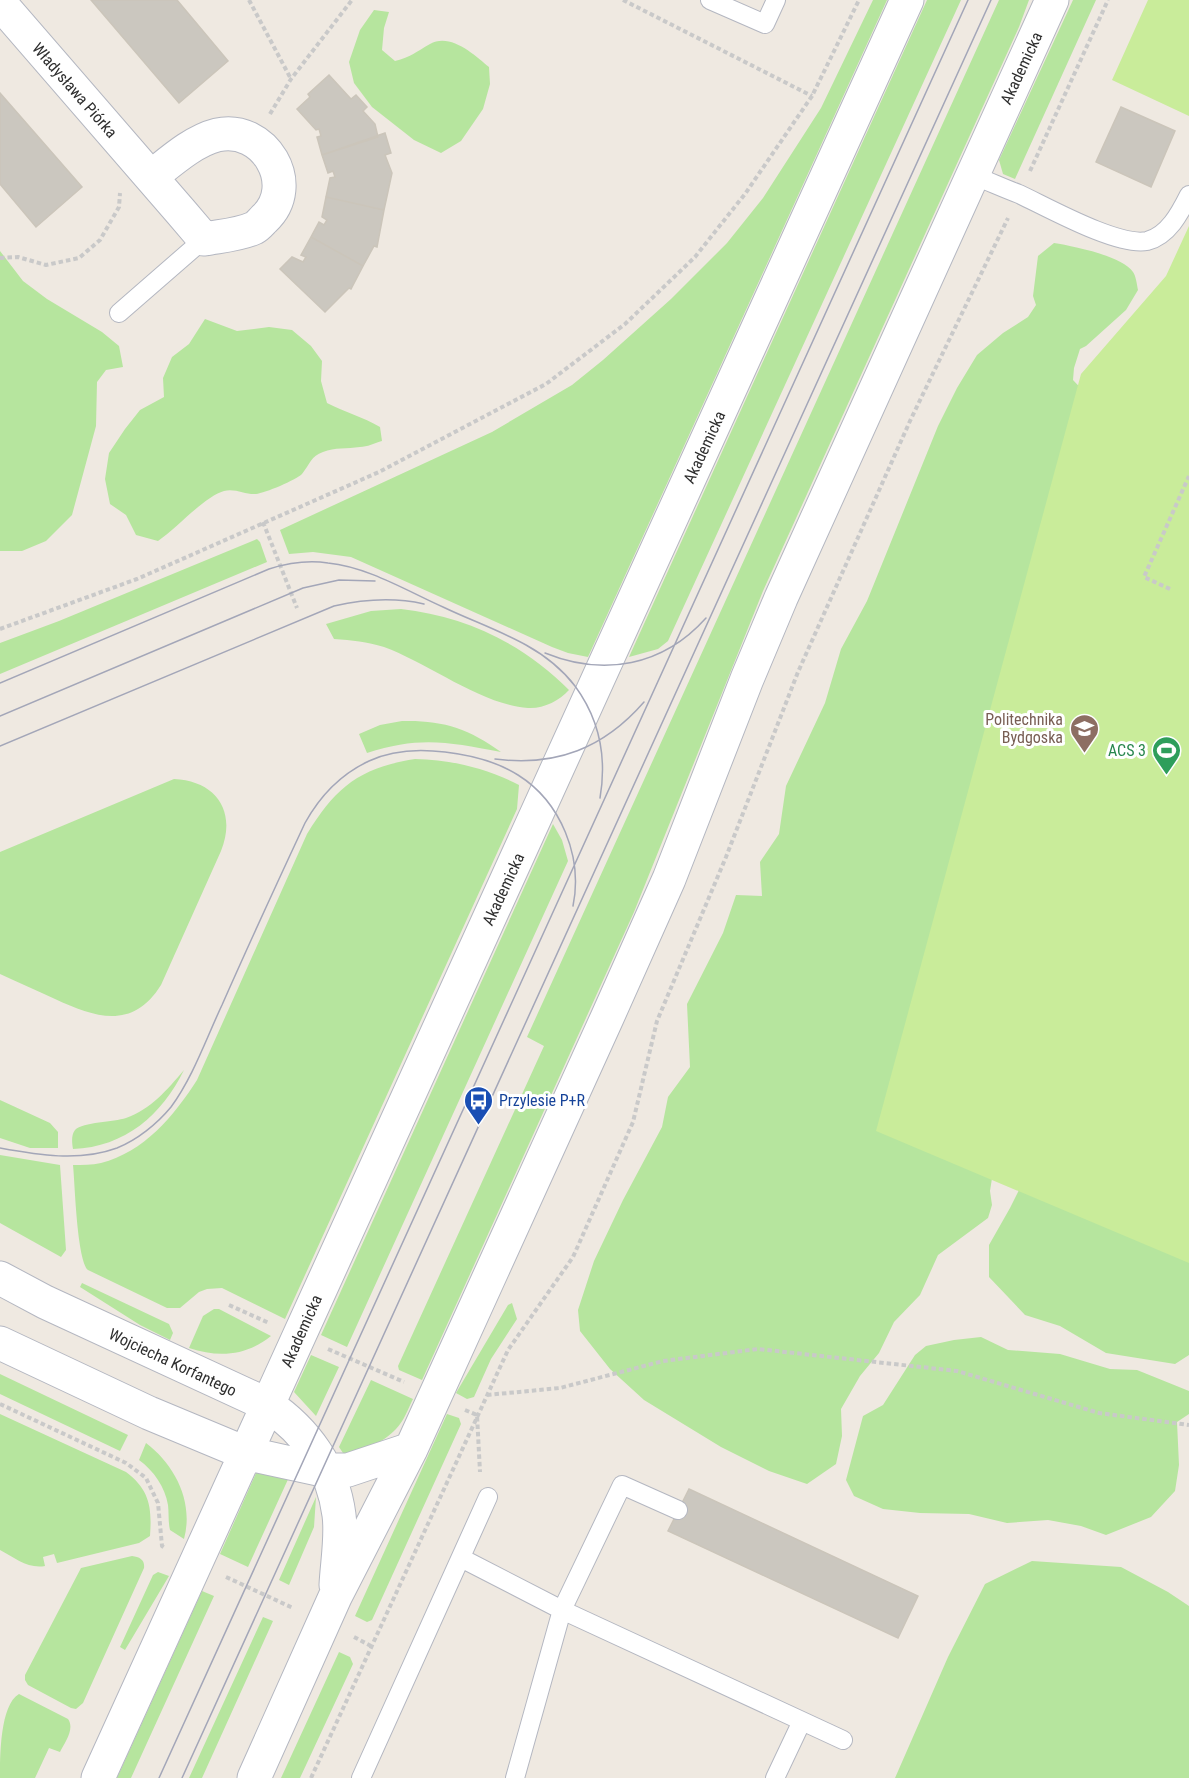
<svg xmlns="http://www.w3.org/2000/svg" width="1189" height="1778" viewBox="0 0 1189 1778" font-family="'Roboto Condensed',sans-serif">
<style>
.green{fill:#b6e59e}
.pitch{fill:#c9ec9a}
.building{fill:#cbc7bf;stroke:#cbc5ba;stroke-width:1.5}
.lines{fill:none;stroke-linecap:round;stroke-linejoin:round}
.lane-casing{stroke:#b4b7c1;stroke-width:20}
.street-casing{stroke:#b4b7c1;stroke-width:35}
.secondary-casing{stroke:#b4b7c1;stroke-width:35}
.path{stroke:#c9c9c9;stroke-width:4;stroke-dasharray:4.5 3;stroke-linecap:butt}
.lane{stroke:#fff;stroke-width:18}
.street{stroke:#fff;stroke-width:33}
.secondary{stroke:#fff;stroke-width:33}
.tram{stroke:#a3a6b8;stroke-width:1.5}
.labels{text-anchor:middle;stroke-width:6;stroke-linejoin:round;paint-order:stroke}
.street-label{font-size:16px;fill:#2e2e2e;stroke:#fff}
.education-label{font-size:16px;fill:#785e54;stroke:#fff;text-anchor:end}
.leisure-label{font-size:16px;fill:#27864d;stroke:#fff;text-anchor:end}
.transit-label{font-size:16px;fill:#164399;stroke:#fff;text-anchor:start}
</style>
<rect width="100%" height="100%" fill="#efe9e1"/>
<!-- green -->
<path class="green" d="M873 0H887L588 657 568 653 552 647 351 557 313 552 289 554 280 530 492 432 572 385 603 360 671 299 727 243 763 198 821 108Z
M927 0H961L668 641 658 649 629 657Z
M999 0H1029L1019 27 763 591 634 912 422 1380 399 1370 398 1366 544 1046 527 1037Z
M1073 0H1096L1015 179 1003 174 999 160Z
M374 10 389 12 384 28 382 50 395 61C411 57 416 52 430 44 450 32 475 55 489 67L490 84 483 109 461 141 441 153 414 140 372 107 354 83 349 62 360 30Z
M1054 243C1073 246 1122 256 1133 272 1136 276 1137 285 1138 290L1126 310 1086 346 1080 349 1074 368 1073 380 1112 421 990 1191 992 1205 988 1218 938 1255 920 1295 894 1322 879 1353 860 1376 841 1409 842 1436 836 1464 807 1484 769 1471 721 1447 644 1400 610 1369 580 1331 578 1310 594 1261 623 1200 662 1127 668 1097 690 1067 687 1004 723 933 736 895 762 896 760 862 779 834 786 786 825 703 841 649 867 601 938 426 957 388 977 355 1003 333 1028 317 1036 305 1033 296 1038 256Z
M0 251 23 281 47 299 102 332 119 346 123 367 106 370 97 382 96 426 72 515 46 541 22 551H0Z
M205 319 237 331 269 327 292 330 311 346 322 361 321 381 327 403C345 412 363 417 380 427L382 441C375 443 367 447 360 447 347 449 335 447 323 452 311 456 310 464 302 474 296 480 265 493 256 494 246 495 235 488 224 491 204 497 177 528 158 541L136 535 126 515 110 504 105 479 109 453 125 429 140 410 164 397 163 378 172 357 189 344Z
M257 539 260 542 267 562 0 674V643L59 621Z
M401 609C465 616 524 644 569 690 559 701 543 709 528 708 482 705 428 663 384 647 367 642 352 640 334 639L326 624 371 611Z
M402 721C442 720 468 728 501 752 448 742 420 736 367 753L359 734 380 725Z
M415 759C452 760 486 768 519 785L517 809 285 1319 222 1288 207 1289 199 1292 180 1308H167L88 1270C77 1260 75 1185 73 1165 82 1165 92 1165 101 1163 144 1152 174 1116 197 1080L307 834C336 787 359 768 415 759Z
M174 779C216 781 237 811 221 851L161 985C133 1030 96 1018 55 999 37 991 18 982 0 974V852Z
M553 824 562 840 568 861 347 1347 321 1335Z
M184 1070C162 1115 125 1147 73 1149 72 1143 71 1135 75 1130 83 1122 114 1122 126 1118 151 1109 167 1090 184 1070Z
M0 1100 50 1123 58 1132V1148H30L0 1138Z
M1189 1130V1355L1175 1364 1106 1353 1060 1326 1025 1315 989 1277V1245L1010 1208 1030 1168Z
M0 1155 60 1165 66 1250 61 1257 0 1223Z
M82 1283 169 1324 173 1333 170 1340 140 1325 80 1287Z
M512 1303 517 1319 491 1359 474 1397 467 1399 456 1393 508 1305Z
M214 1309H219L271 1336C246 1356 219 1358 189 1348L203 1316Z
M981 1337 1008 1350 1060 1354 1110 1369 1137 1370 1189 1391V1414L1177 1422 1179 1465 1175 1491 1151 1517 1106 1535 1081 1526 1048 1520 1007 1523 969 1514 920 1513 883 1509 854 1496 846 1480 863 1416 883 1405 915 1355 926 1346 954 1340Z
M311 1355 339 1367 316 1416 294 1392Z
M0 1374 128 1435 120 1451 0 1394Z
M371 1380 413 1399C408 1409 404 1421 396 1429 384 1442 361 1454 343 1453L339 1447Z
M0 1414 126 1472C150 1490 152 1508 150 1536L139 1543 57 1563 54 1554 43 1557 45 1566C28 1569 15 1558 0 1550Z
M447 1414 459 1418 461 1424 372 1620 367 1622 355 1616Z
M146 1443C175 1465 194 1502 184 1539L170 1530C168 1522 169 1513 168 1505 165 1487 154 1471 139 1460Z
M261 1462 290 1475 248 1567 220 1554Z
M316 1497 314 1527 289 1585 279 1580Z
M132 1556C140 1557 145 1560 144 1568L83 1703 76 1709 71 1708 28 1685 25 1680V1675L81 1568Z
M1032 1561 1121 1567 1168 1592 1189 1606V1778H895L948 1657 985 1584Z
M158 1572 169 1576 125 1650 120 1647 153 1575Z
M202 1591 214 1596 131 1778H117Z
M263 1617 273 1621 202 1778H189Z
M339 1652 350 1657 353 1664 300 1778H281Z
M19 1694 68 1719C75 1729 65 1742 60 1752L49 1748 35 1778H0C0 1756 0 1705 19 1694Z"/>
<!-- pitch -->
<path class="pitch" d="M1148 0H1189V116L1112 80Z
M1189 226V1263L876 1131 1081 374 1166 276Z"/>
<!-- building -->
<path class="building" d="M91 0H177L228 61 179 103Z
M329 75 351 99 356 95 367 107 363 111 375 124 378 137 322 155 317 137 321 136 319 129 316 130 297 109 310 97 308 94Z
M0 93 82 187 36 227 0 184Z
M1121 107 1175 131 1151 187 1096 162Z
M385 133 391 153 385 155 392 173 384 210 326 197 330 178 335 177 333 171 328 173 322 155Z
M326 197 384 210 377 247 374 246 363 266 311 237 319 222 324 225 327 220 322 217Z
M311 237 363 266 351 289 349 288 325 312 280 269 292 257 303 262 306 257 301 255Z
M689 1489 918 1596 898 1638 668 1531Z"/>
<g class="lines">
<defs>
<path id="lane" d="M710 0 765 24 776 0
M972 175C988 181 1003 188 1019 194 1047 207 1118 247 1147 241 1168 236 1180 213 1189 195
M119 313 204 239
M461 1558 562 1610 843 1740
M361 1778 488 1497
M515 1778 562 1610 622 1485 678 1510
M775 1778 802 1721"/>
<path id="street" d="M0 3 181 212 204 239C220 236 239 235 254 228 258 226 261 222 264 219 301 185 264 124 217 135 193 141 170 162 151 177"/>
<path id="secondary" d="M0 1278 45 1302 268 1405C306 1431 333 1468 339 1515 342 1536 337 1564 336 1585
M0 1343 149 1413 245 1453 322 1470H348L411 1449
M98 1778 907 0
M254 1778 335 1597 411 1449 607 1018 669 879 747 679 781 598 1052 0"/>
</defs>
<!-- lane casing -->
<use href="#lane" class="lane-casing"/>
<!-- street casing -->
<use href="#street" class="street-casing"/>
<!-- secondary casing -->
<use href="#secondary" class="secondary-casing"/>
<!-- path -->
<path class="path" d="M249 0 291 79
M623 0 812 96
M270 114 291 79 352 0
M1030 171 1108 0
M0 258 18 257 46 265 79 258 100 240 119 207 120 193
M263 522 297 608
M1170 589 1144 577 1189 476
M0 629 137 579 379 472 546 384 625 324 695 257 745 194 812 96 859 0
M229 1305 269 1323
M328 1349 404 1382
M487 1395 560 1388 663 1361 758 1349 957 1371 1099 1413 1189 1425
M0 1404 126 1463 146 1478 158 1503 162 1546 165 1548
M465 1410 477 1415 480 1472
M226 1577 293 1608
M354 1637 371 1646
M311 1778 508 1350 573 1257 633 1122 657 1021 726 857 798 672 910 421 1008 218"/>
<!-- lane -->
<use href="#lane" class="lane"/>
<!-- street -->
<use href="#street" class="street"/>
<!-- secondary -->
<use href="#secondary" class="secondary"/>
<!-- tram -->
<path class="tram" d="M545 653C604 677 663 666 706 618
M0 683 269 569C288 563 308 560 328 563 368 567 407 591 443 607 470 620 499 630 526 645 544 655 562 669 575 686 600 720 607 757 600 798
M0 716 303 588 339 580 375 581
M0 746 334 606C365 599 393 597 424 604
M495 759C556 767 604 748 644 702
M0 1148C38 1155 79 1162 117 1148 137 1140 157 1124 171 1107 193 1077 206 1039 222 1005 249 944 277 883 305 823 320 796 341 774 369 761 392 750 421 749 445 752 471 755 496 761 518 775 561 802 583 857 573 906
M159 1778 968 0
M182 1778 991 0"/>
</g>
<!-- icons -->
<defs>
<symbol id="university-pin" viewBox="-11 -11 22 30"><path d="M0 17L-7.5 6A9.5 9.5 0 1 1 7.5 6Z" fill="#8d6e63" stroke="#fff"/><path d="M0-5L7-2L0 1L-7-2ZM-4 1L0 2.5L4 1V4Q0 6-4 4Z" fill="#fff"/></symbol>
<symbol id="stadium-pin" viewBox="-11 -11 22 30"><path d="M0 17L-7.5 6A9.5 9.5 0 1 1 7.5 6Z" fill="#2e9e5b" stroke="#fff"/><path d="M0-5a6.5 5 0 1 0 0 10a6.5 5 0 1 0 0-10ZM-3.5-1.8h7v3.6h-7Z" fill="#fff"/></symbol>
<symbol id="bus-pin" viewBox="-11 -11 22 30"><path d="M0 17L-7.5 6A9.5 9.5 0 1 1 7.5 6Z" fill="#1a4fb4" stroke="#fff"/><path d="M-5-6H5V4H4V6H2V4H-2V6H-4V4H-5ZM-3.5-4V0h7V-4ZM-3.5 1.2v1.5H-2V1.2ZM2 1.2v1.5H3.5V1.2Z" fill="#fff"/></symbol>
</defs>
<g fill-rule="evenodd">
<use href="#university-pin" x="1068" y="712" width="33" height="45"/>
<use href="#stadium-pin" x="1150" y="734" width="33" height="45"/>
<use href="#bus-pin" x="462" y="1084" width="33" height="45"/>
</g>
<g class="labels">
<!-- street labels -->
<g class="street-label">
<text transform="translate(1021 68) rotate(-65)" y="6">Akademicka</text>
<text transform="translate(75 90) rotate(49)" y="6">Władysława Piórka</text>
<text transform="translate(704 447) rotate(-65)" y="6">Akademicka</text>
<text transform="translate(503 889) rotate(-65)" y="6">Akademicka</text>
<text transform="translate(301 1331) rotate(-66)" y="6">Akademicka</text>
<text transform="translate(173 1362) rotate(25)" y="6">Wojciecha Korfantego</text>
</g>
<!-- education labels -->
<g class="education-label">
<text x="1063" y="725">Politechnika<tspan x="1063" dy="18">Bydgoska</tspan></text>
</g>
<!-- leisure labels -->
<g class="leisure-label">
<text x="1146" y="756">ACS 3</text>
</g>
<!-- transit labels -->
<g class="transit-label">
<text x="499" y="1106">Przylesie P+R</text>
</g>
</g>
</svg>
